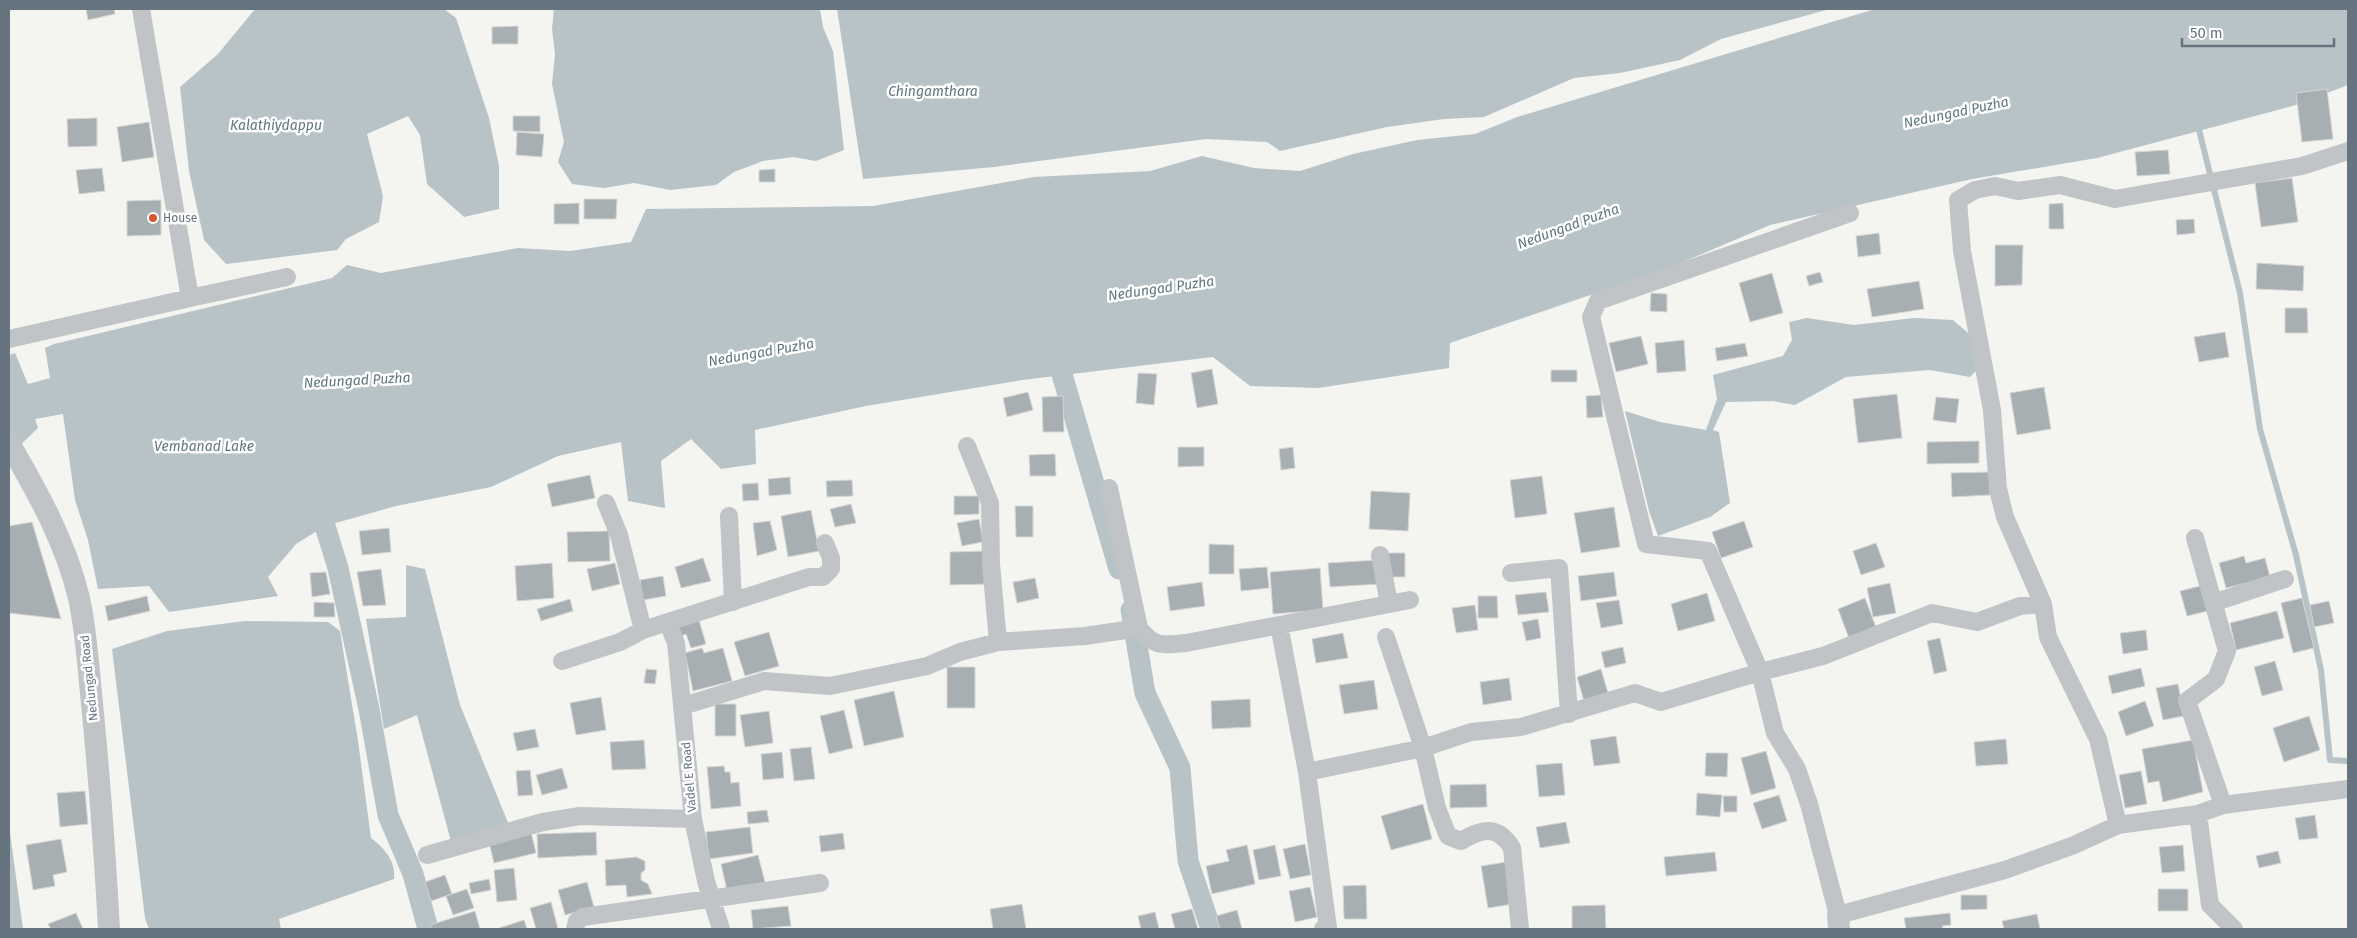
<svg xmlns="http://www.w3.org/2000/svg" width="2357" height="938" viewBox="0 0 2357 938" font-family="'Fira Sans',sans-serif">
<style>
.water{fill:#b8c3c7}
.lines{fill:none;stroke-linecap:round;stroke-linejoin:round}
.stream{stroke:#b8c3c7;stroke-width:6}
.canal{stroke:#b8c3c7;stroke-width:21}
.building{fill:#a8afb3;stroke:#d6d6d4}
.minor{stroke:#c0c4c7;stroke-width:18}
.tertiary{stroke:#c0c4c7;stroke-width:22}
.poi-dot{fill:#d55630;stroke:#fff;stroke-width:2}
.labels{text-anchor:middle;stroke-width:5;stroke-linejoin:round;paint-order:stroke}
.poi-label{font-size:12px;fill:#667480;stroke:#fff;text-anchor:start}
.street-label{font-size:12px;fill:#667480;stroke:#fff}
.water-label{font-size:14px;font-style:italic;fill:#61767d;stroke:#fff}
</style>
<rect width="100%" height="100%" fill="#f4f4f1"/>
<!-- water -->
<path class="water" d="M255 9H444L456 18 489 118 499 166V209L464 217 427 184 420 135 408 116 367 134 383 196 379 222 346 239 337 250 226 264 204 240 189 171 180 87 218 54Z
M554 9H820L823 27 833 51 844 150 816 161 793 157 763 161 734 172 716 185 670 190 634 183 604 188 572 184 558 162 564 142 552 84 555 54 552 29Z
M837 9H1830L1721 39 1680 60 1620 73 1574 78 1484 117 1444 119 1387 127 1280 151 1267 142 1206 139 994 167 863 179Z
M1875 9H2348V85L2296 105 2097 158 1972 179 1770 225 1669 268 1450 343 1449 368 1318 388 1250 386 1213 357 1022 380 866 406 755 430 756 464 721 469 691 439 661 461 665 508 628 501 621 442 558 456 491 487 396 506 325 526 296 544 268 577 278 596 169 612 149 586 98 589 88 540 75 500 63 414 35 419 38 428 9 456V355L15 353 28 384 50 378 45 348 54 344 332 278 347 265 381 273 518 248 570 251 631 242 646 209 873 206 1034 177 1150 171 1202 156 1254 168 1300 171 1353 154 1417 140 1475 134 1517 117Z
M1807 318 1854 325 1914 318 1953 320 1974 338 1979 368 1970 377 1930 370 1846 377 1795 405 1773 401 1726 402 1713 430 1719 432 1730 503 1710 517 1658 536 1649 511 1625 411 1660 422 1706 430 1717 399 1713 375 1783 356 1792 340 1789 322Z
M406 565 425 569 460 705 511 830 453 849 417 715 384 729 366 619 406 617Z
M245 621 328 622 340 631 358 741 371 838C385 849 396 861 394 879L279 919 281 929H149L145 918 112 649 167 631Z
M9 825 23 929H9Z"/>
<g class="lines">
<!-- stream -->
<path class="stream" d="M2199 130 2240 293 2260 429 2296 555 2321 670 2330 760 2348 761"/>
<!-- canal -->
<path class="canal" d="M1054 347 1119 569
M325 526 338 568 369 709 388 815 413 874 428 929
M1131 610 1145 693 1180 768 1188 861 1211 929"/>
</g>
<!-- building -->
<path class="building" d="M86 9H114L115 14 88 20Z
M518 26V44H492V27Z
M2327 89 2333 139 2302 142 2296 93Z
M513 116H540V132L513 131Z
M97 118V146L68 147 67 119Z
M149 122 154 157 122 162 117 127Z
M517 132 544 134 542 157 516 155Z
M2168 150 2170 174 2137 176 2135 152Z
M102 168 105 191 79 194 76 170Z
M775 169V182H759V170Z
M2292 178 2298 222 2261 227 2255 183Z
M584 199H617L616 219H584Z
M161 200V235L127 236V201Z
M579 203V224H554V204Z
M2063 203 2064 229H2049V204Z
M2194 219 2195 233 2177 235 2176 220Z
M1879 233 1881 254 1858 257 1856 236Z
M1995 245H2023L2022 285 1995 286Z
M2257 263 2304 266 2303 291 2256 289Z
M1820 272 1823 282 1809 286 1806 276Z
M1772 273 1783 313 1750 322 1739 283Z
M1919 281 1924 309 1872 317 1867 289Z
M1651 293 1667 294V312L1650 311Z
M2285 308H2307L2308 333H2285Z
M2225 332 2229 357 2199 362 2194 337Z
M1641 336 1648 364 1616 372 1609 343Z
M1684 340 1686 371 1657 373 1655 343Z
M1745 343 1748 356 1717 361 1715 348Z
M1212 369 1218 404 1197 408 1191 373Z
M1551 370H1577V382H1551Z
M1138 373 1157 374 1154 405 1136 403Z
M2044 387 2051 429 2017 435 2010 393Z
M1028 392 1033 410 1007 417 1003 398Z
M1897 394 1902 438 1858 443 1853 399Z
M1601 395 1603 417 1587 418 1586 396Z
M1063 396 1064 432H1043L1042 397Z
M1936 397 1959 399 1956 423 1933 420Z
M1979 441V463L1927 464V442Z
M1178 447H1204V466L1178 467Z
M1293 447 1295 468 1281 470 1279 449Z
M1055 454 1056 476H1030L1029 455Z
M1989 472 1990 495 1952 497 1951 473Z
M590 475 595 498 552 507 547 484Z
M1542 476 1547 514 1515 518 1510 480Z
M790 477 791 494 769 496 768 479Z
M852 480 853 496 827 497 826 481Z
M758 483 759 500 743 501 742 484Z
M1371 491 1410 493 1408 531 1369 529Z
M954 496H979V514L954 515Z
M851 504 856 523 835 527 830 509Z
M1015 506H1033V537H1016Z
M1614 507 1620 547 1581 553 1574 513Z
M811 510 819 551 788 557 781 516Z
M979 519 983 542 962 546 957 523Z
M770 521 777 550 757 556 753 523Z
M1744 521 1753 547 1721 558 1712 532Z
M32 522 61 619 9 613V526Z
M389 528 391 552 362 555 359 531Z
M609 531 610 561 568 562 567 532Z
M1876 543 1885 567 1861 575 1853 551Z
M1209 544 1234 545V574H1209Z
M988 551V584L950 585V552Z
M1388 553H1405V577H1388Z
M2244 556 2246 563 2265 558 2270 577 2226 588 2219 563Z
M703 558 711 581 681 588 675 567Z
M1377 560 1379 584 1330 587 1328 563Z
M552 563 554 598 517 601 515 566Z
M615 563 620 584 592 591 587 569Z
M1267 567 1269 588 1241 591 1239 569Z
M1320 568 1323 610 1273 614 1270 572Z
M381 569 386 605 363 606 357 572Z
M326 572 330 594 312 597 310 573Z
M1614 572 1617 596 1581 601 1578 576Z
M663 576 666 596 643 600 640 580Z
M1035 578 1039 598 1017 603 1013 582Z
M1202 582 1205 606 1170 611 1167 587Z
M1890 583 1896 613 1873 617 1867 588Z
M2204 585 2212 610 2187 616 2180 591Z
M1546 592 1549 612 1518 615 1515 595Z
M1707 593 1715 621 1678 631 1671 604Z
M147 596 150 611 108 621 105 606Z
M1478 596H1497L1498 618H1478Z
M1865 598 1877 630 1850 641 1838 609Z
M2302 598 2314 648 2293 653 2281 603Z
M570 599 573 611 541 621 537 609Z
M1619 600 1623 624 1601 628 1596 603Z
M2329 601 2334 623 2314 627 2310 605Z
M314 602 334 603 335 617H314Z
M1475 605 1478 630 1456 633 1452 608Z
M2277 611 2284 638 2236 650 2230 623Z
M698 617 706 644 691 648 686 634 679 637 675 623Z
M1538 619 1541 638 1526 641 1522 622Z
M2146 630 2148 650 2123 654 2120 633Z
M769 632 779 666 745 676 734 642Z
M1343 633 1348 658 1316 663 1312 639Z
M1940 638 1947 671 1934 674 1927 641Z
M1623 647 1626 663 1605 668 1601 652Z
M702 648 704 653 723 648 732 681 693 691 685 653Z
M2275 661 2283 690 2262 696 2254 667Z
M947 667H975V708H947Z
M2141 668 2145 686 2112 694 2108 676Z
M646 669 657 670 655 684 644 683Z
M1601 669 1610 700 1586 708 1577 677Z
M1509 678 1512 700 1483 705 1480 682Z
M1374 680 1378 709 1344 714 1339 685Z
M2178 684 2184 716 2163 720 2156 688Z
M894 691 904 737 864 746 854 700Z
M601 697 606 730 576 735 570 703Z
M1250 699 1251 727 1212 729 1211 701Z
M2145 701 2154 726 2126 736 2118 712Z
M715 704H736V736H715Z
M844 710 853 748 829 754 820 716Z
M769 711 773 743 745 747 740 715Z
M2309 716 2320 750 2284 762 2273 728Z
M535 729 539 747 517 751 513 733Z
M1616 736 1620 763 1594 766 1590 740Z
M2006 739 2008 764 1976 766 1974 742Z
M644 740 646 769 612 770 610 742Z
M2193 740 2203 792 2163 802 2159 781 2148 783 2142 749Z
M811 747 815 779 794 781 790 749Z
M1766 751 1776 788 1751 795 1741 758Z
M782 752 784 778 763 780 761 754Z
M1706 753H1728L1727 777 1705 776Z
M1562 763 1565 795 1539 797 1536 765Z
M724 766 725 772H730L731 783 739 782 741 806 711 809 707 767Z
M562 768 568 788 542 795 536 775Z
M530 770 533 795 518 796 516 771Z
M2141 771 2147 804 2125 808 2119 775Z
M1486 784 1487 807 1450 808V785Z
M85 791 88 824 60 827 57 793Z
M1697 793 1722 795 1720 817 1696 815Z
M1779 795 1787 821 1762 829 1753 803Z
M1723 796H1737V812H1724Z
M1423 804 1432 839 1391 850 1381 816Z
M767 810 769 822 748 824 747 812Z
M2315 815 2318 838 2299 840 2295 818Z
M1566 822 1570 843 1540 848 1536 827Z
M750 827 753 853 709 859 706 832Z
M530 828 536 853 494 863 488 838Z
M596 832 597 855 538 858 537 834Z
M843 833 845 849 821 852 819 836Z
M61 839 67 872 53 875 55 886 33 890 26 845Z
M1305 844 1311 875 1290 879 1283 849Z
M1247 845 1255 884 1212 894 1206 866 1229 861 1226 850Z
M1275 845 1281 876 1259 880 1253 850Z
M2183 845 2185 871 2162 873 2159 847Z
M2278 851 2281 863 2259 868 2256 856Z
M1715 852 1717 871 1666 876 1664 857Z
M758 855 766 886 728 895 721 864Z
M636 857 645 861V870L641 873V880L648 884 652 894 627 897 626 885 606 886 605 860Z
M1506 862 1513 904 1488 908 1481 866Z
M514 868 517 900 497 902 494 870Z
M445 875 452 894 431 901 425 882Z
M489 879 491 890 471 894 469 883Z
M587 882 594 907 565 915 558 890Z
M1366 885 1367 919H1344L1343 886Z
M1310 887 1317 917 1295 922 1289 891Z
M467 889 474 908 453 915 446 896Z
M2158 889H2188V911H2158Z
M1961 895H1987V909L1961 910Z
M551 902 558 929H536L530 908Z
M1022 904 1026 929H993L990 909Z
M1605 905 1606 929H1572V906Z
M788 906 791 926 753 929 751 910Z
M1192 909 1198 929H1175L1171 914Z
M1237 910 1242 929H1220L1216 916Z
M475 911 480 929H432L430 925Z
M1155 912 1159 929H1141L1138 916Z
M76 913 83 929H51L48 924Z
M1950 913 1951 925 1942 926 1943 929H1906L1904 918Z
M2037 914 2040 929H2004L2002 921Z
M524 920 527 929H496Z"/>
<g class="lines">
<!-- minor -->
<path class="minor" d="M1850 213 1598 301 1591 317 1646 544 1708 551 1760 672 1823 656 1932 613 1977 622 2020 606 2043 604
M190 298 287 277
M9 339 190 298 141 9
M967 446 990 503 991 564 998 642
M1109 488 1139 628C1155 648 1162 645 1186 643L1410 600
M606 503 619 535 643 630
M729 516 733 602
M2195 538 2227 651 2216 679 2187 701 2223 805
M1380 555 1389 604
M1511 573 1559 568 1569 714
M2213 603 2285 579
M668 623 676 643 693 819 706 881 721 929
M1279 625 1307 772 1423 748 1437 808 1448 836 1461 841C1482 828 1498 825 1512 848L1520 929
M1386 637 1423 748 1471 732 1521 727 1635 693 1661 702 1760 672 1775 733 1797 769 1809 804 1838 915 2005 870 2074 845 2118 825 2198 814 2223 805 2348 789
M562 661 620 642 643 630 809 577H823L831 569V558L825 543
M683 706 764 681 830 686 927 666 960 652 998 642 1085 636 1139 628
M1307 772 1328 928 1323 929
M2198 814 2210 905 2234 929
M2118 825 2098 739 2048 637 2043 604 2005 517 1998 489 1992 410 1962 251 1958 200 1975 190 1995 186 2018 191 2060 185 2115 199 2302 166 2348 151
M427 855 543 822 580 816 693 819
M575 929 577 921 583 917 820 883"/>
<!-- tertiary -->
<path class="tertiary" d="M9 443C37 491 66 543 79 598 87 635 89 676 93 714 100 786 105 857 109 929
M1838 915 1839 929"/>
</g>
<!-- markers -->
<circle class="poi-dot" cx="153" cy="218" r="5"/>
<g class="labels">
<!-- poi labels -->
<g class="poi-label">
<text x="163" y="222">House</text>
</g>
<!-- street labels -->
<g class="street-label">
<text transform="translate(89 678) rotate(-96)" y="4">Nedungad Road</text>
<text transform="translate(689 777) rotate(-95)" y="4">Vadel E Road</text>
</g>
<!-- water labels -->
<g class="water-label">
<text x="933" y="96">Chingamthara</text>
<text transform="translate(1956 112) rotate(-12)" y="5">Nedungad Puzha</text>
<text x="276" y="130">Kalathiydappu</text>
<text transform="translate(1568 226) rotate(-20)" y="5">Nedungad Puzha</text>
<text transform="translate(1161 288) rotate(-8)" y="5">Nedungad Puzha</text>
<text transform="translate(761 352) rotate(-10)" y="5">Nedungad Puzha</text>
<text transform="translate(357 380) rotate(-3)" y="5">Nedungad Puzha</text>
<text x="204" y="451">Vembanad Lake</text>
</g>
</g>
<!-- border -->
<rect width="2357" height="938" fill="none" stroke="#667480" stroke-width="20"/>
<!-- scale -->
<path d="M2182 38v8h152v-8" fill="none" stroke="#667480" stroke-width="2.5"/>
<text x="2190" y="38" font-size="15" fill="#667480" stroke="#ffffff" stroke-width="4" paint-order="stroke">50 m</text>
</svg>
